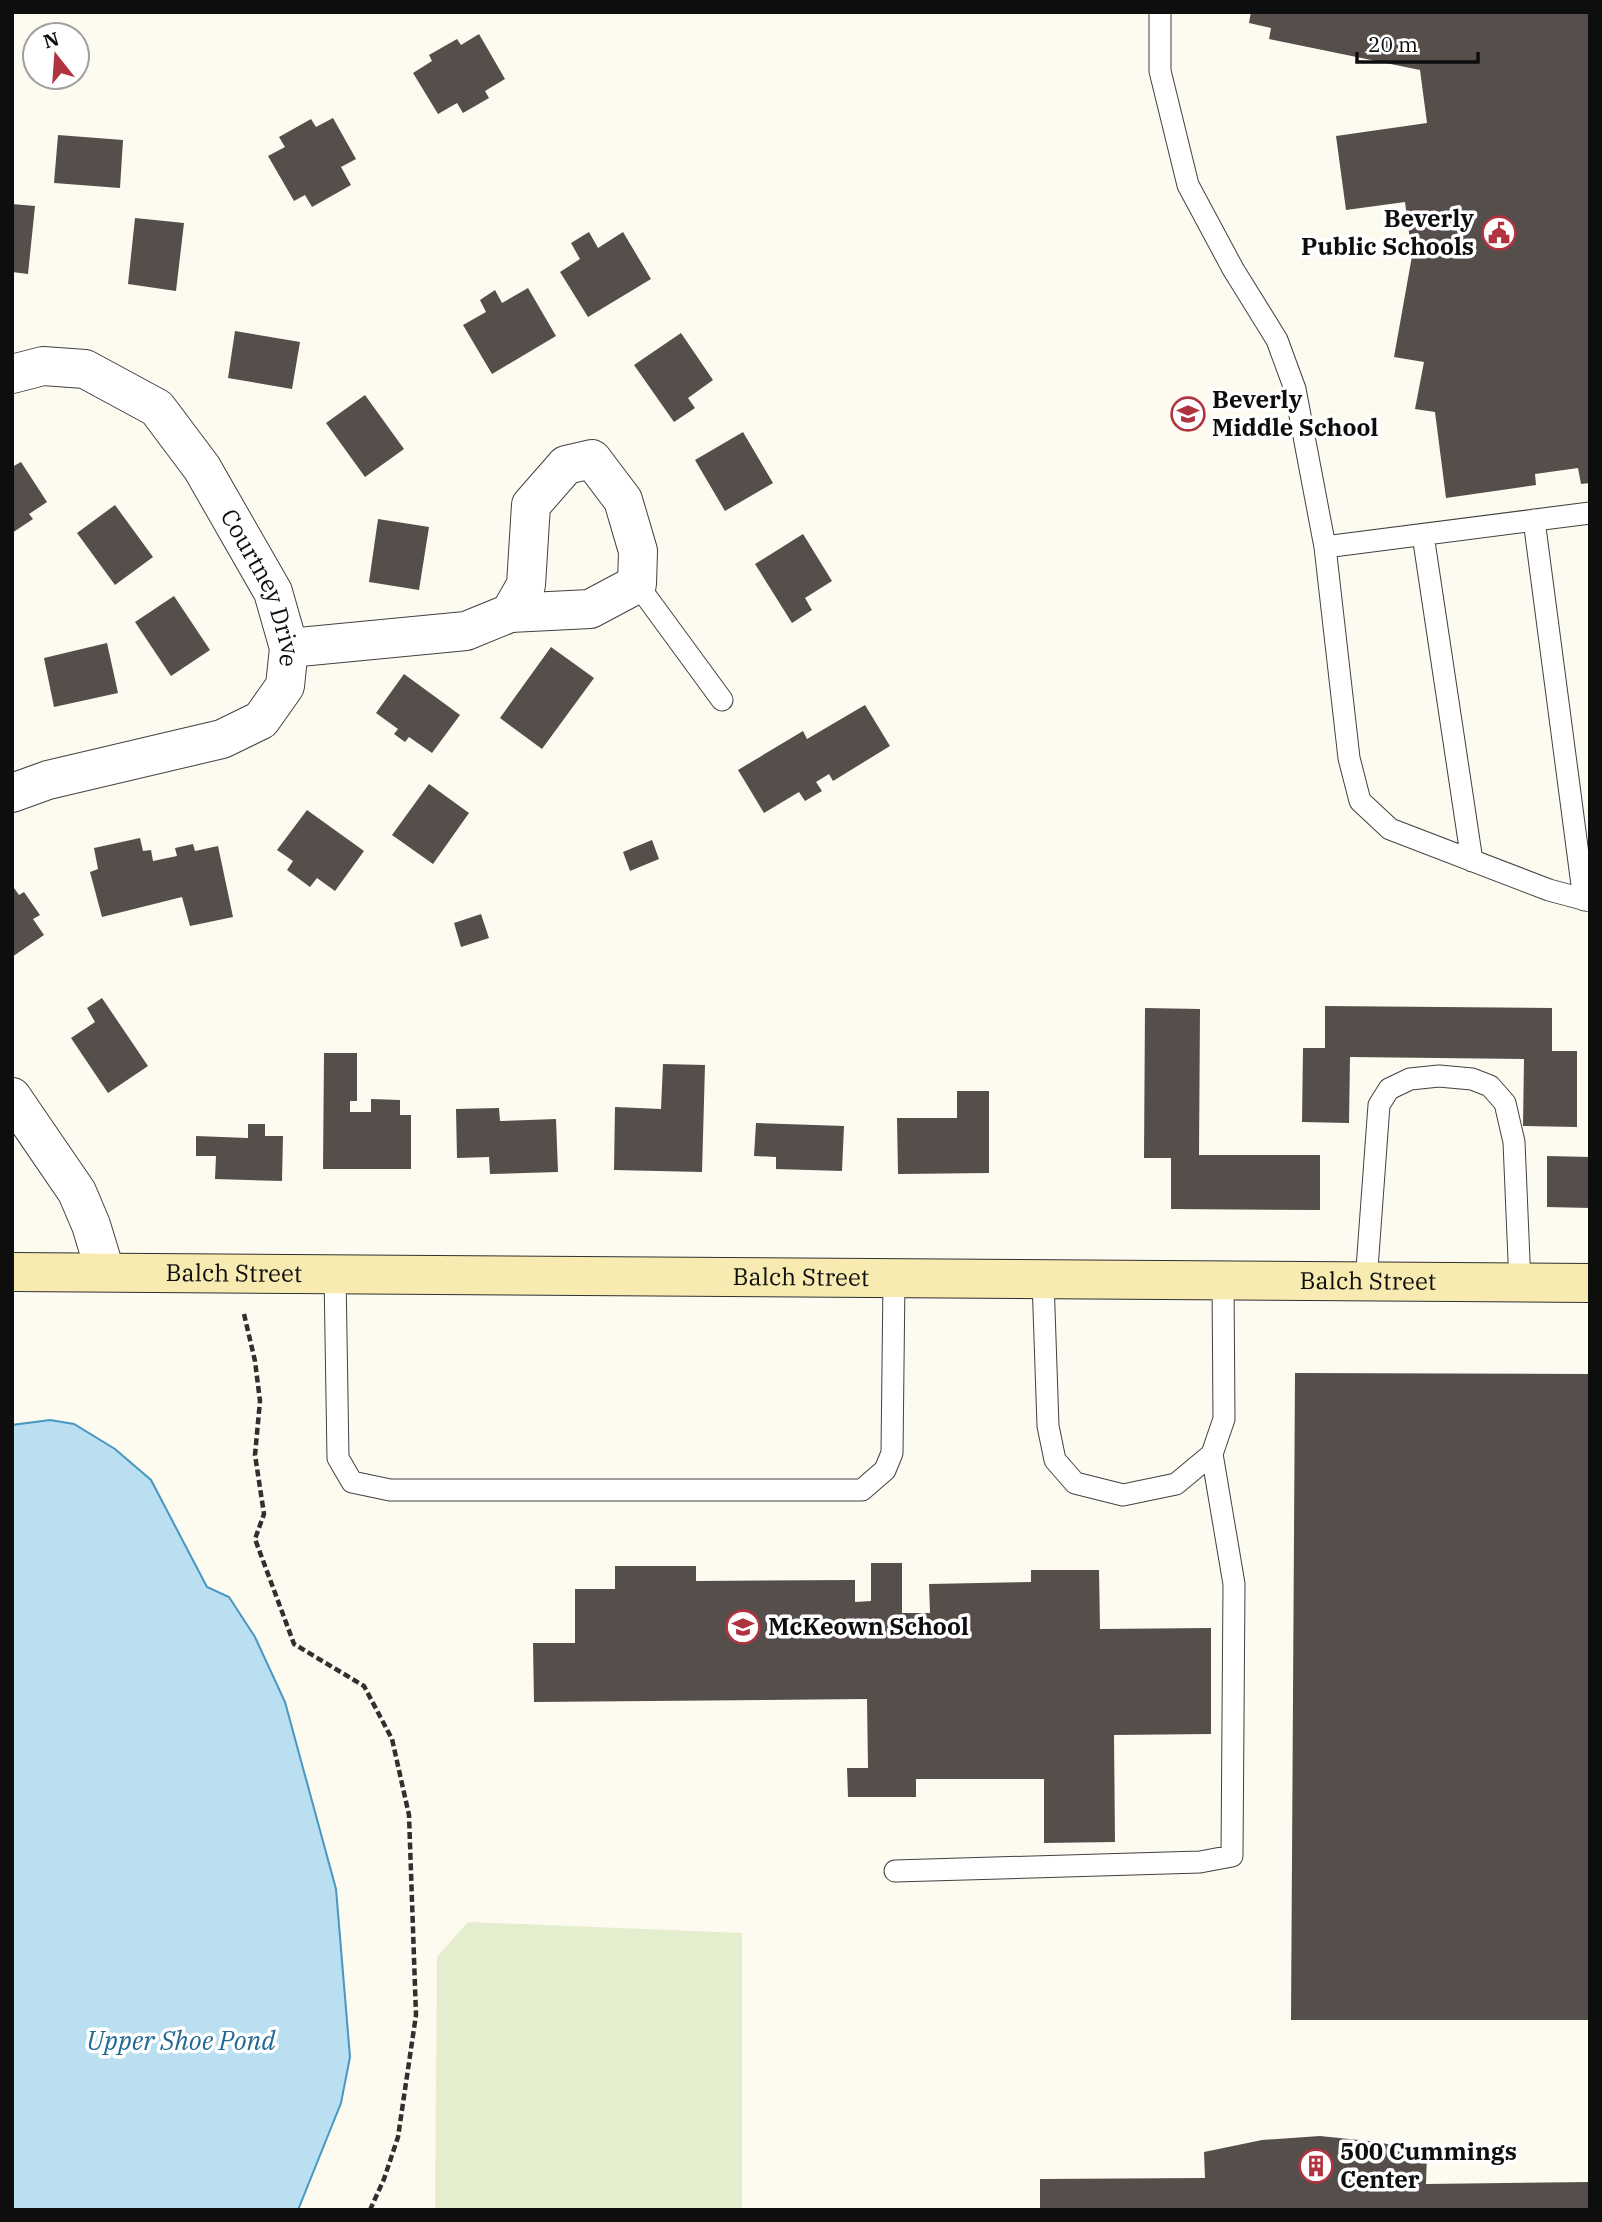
<svg xmlns="http://www.w3.org/2000/svg" width="1602" height="2222" viewBox="0 0 1602 2222" font-family="'IBM Plex Serif',serif">
<style>
.pitch{fill:#e4edcd}
.water{fill:#b9dff0;stroke:#4797c0;stroke-width:2}
.building{fill:#554e4b}
.lines{fill:none;stroke-linecap:round;stroke-linejoin:round}
.lane-casing{stroke:#414141;stroke-width:23}
.street-casing{stroke:#414141;stroke-width:40}
.secondary-casing{stroke:#303030;stroke-width:40}
.path{stroke:#303030;stroke-width:4.5;stroke-dasharray:7 3.5;stroke-linecap:butt}
.lane{stroke:#fff;stroke-width:21}
.street{stroke:#fff;stroke-width:38}
.secondary{stroke:#f7ebb1;stroke-width:38}
.labels{text-anchor:middle;stroke-width:7;stroke-linejoin:round;paint-order:stroke}
.poi-label{font-size:24px;font-weight:bold;fill:#0e0e0e;stroke:#fff;text-anchor:start}
.street-label{font-size:24px;fill:#0e0e0e;stroke:#fff}
.water-label{font-size:26px;font-style:italic;fill:#236993;stroke:#fff}
</style>
<rect width="100%" height="100%" fill="#fdfaf0"/>
<!-- pitch -->
<path class="pitch" d="M468 1922 742 1933V2210H435L437 1957Z"/>
<!-- water -->
<path class="water" d="M50 1420 74 1424 115 1449 151 1480 207 1587 229 1597 255 1637 285 1702 336 1889 350 2057 341 2103 298 2210H12V1425Z"/>
<!-- building -->
<path class="building" d="M1251 12H1590V483L1581 484 1578 468 1535 474 1536 485 1446 498 1435 412 1415 409 1424 362 1394 357 1412 256 1405 202 1346 210 1336 136 1427 123 1420 70 1269 39 1271 28 1249 23Z
M479 34 505 79 485 91 489 98 463 113 457 103 438 114 413 73 432 61 429 55 457 39 461 45Z
M333 118 356 159 341 167 351 185 312 207 305 195 294 201 268 156 285 147 279 137 311 119 316 127Z
M58 135 123 140 120 188 54 183Z
M12 204 35 206 28 274 12 272Z
M135 218 184 223 176 291 128 284Z
M589 232 598 248 623 232 651 279 588 317 560 272 580 259 571 243Z
M528 288 556 336 492 374 463 325 486 312 480 300 495 290 502 303Z
M235 331 300 342 292 389 228 378Z
M681 333 713 380 688 398 695 408 674 422 634 365Z
M365 395 404 449 365 477 326 423Z
M743 432 773 483 725 511 695 460Z
M21 462 47 502 29 514 33 519 12 533V467Z
M115 505 153 557 115 585 77 533Z
M378 519 429 527 419 590 369 582Z
M803 534 832 581 805 598 812 610 792 623 755 564Z
M174 596 210 650 171 676 135 622Z
M107 643 118 693 54 707 44 658Z
M551 647 594 678 542 749 500 718Z
M404 674 460 715 432 753 409 737 405 742 394 734 398 729 376 713Z
M865 705 890 746 833 781 829 774 816 782 822 791 805 801 799 792 764 813 738 770 803 731 807 739Z
M429 784 469 813 433 864 392 835Z
M307 810 364 851 335 891 317 878 310 887 287 870 293 861 277 850Z
M140 838 143 851 151 850 153 861 177 856 175 848 193 844 195 851 218 846 233 917 190 926 182 897 102 917 90 872 98 869 94 848Z
M652 840 659 859 630 871 623 852Z
M12 885 19 895 24 892 40 915 33 919 44 935 12 957Z
M481 914 489 938 461 947 454 923Z
M102 998 148 1066 108 1093 71 1038 95 1022 87 1008Z
M1325 1006 1552 1008V1051H1577V1127L1523 1126 1524 1059 1350 1057 1349 1123 1302 1122 1303 1048H1325Z
M1145 1008 1200 1009 1199 1155H1320V1210L1171 1209V1158H1144Z
M324 1053H357V1101H350V1112H371V1099L400 1100V1115H411V1169H323Z
M663 1064 705 1065 702 1172 614 1170 615 1107 661 1109Z
M957 1091H989V1173L898 1174 897 1118H957Z
M499 1108 500 1121 556 1119 558 1172 490 1174 489 1157 457 1158 456 1109Z
M756 1123 844 1126 842 1171 776 1169V1157L754 1156Z
M248 1124H265V1136H283L282 1181 215 1179 216 1156H196V1136L248 1138Z
M1547 1156 1590 1157V1208L1547 1207Z
M1295 1373 1590 1374V2020H1291Z
M871 1563H902V1613H930L929 1584 1031 1582V1570H1099L1100 1629 1211 1628V1734L1114 1735 1115 1842 1044 1843V1779H916V1797H848L847 1768H868L867 1699 534 1702 533 1643H575V1589H615V1566H696V1581L855 1580V1602L871 1601Z
M1320 2136 1378 2142 1427 2153 1426 2184 1590 2182V2210H1040V2179L1205 2178 1204 2152 1262 2140Z"/>
<g class="lines">
<defs>
<path id="lane" d="M1160 12V71L1188 185 1233 269 1277 340 1295 389 1325 547 1349 758 1360 801 1390 829 1549 890 1590 901
M1534 520 1584 900
M1423 535 1472 861
M1325 547 1590 513
M637 584 722 700
M335 1274 338 1458 352 1482 390 1490H862L885 1470 892 1453 894 1279
M1043 1280 1048 1426 1055 1460 1075 1483 1123 1495 1176 1484 1212 1454 1224 1419 1223 1281
M1366 1282 1379 1105 1389 1089 1410 1079 1439 1076 1472 1079 1490 1086 1505 1103 1514 1142 1520 1284
M895 1871 1200 1862 1232 1856 1234 1584 1212 1454"/>
<g id="street">
<path id="s1" d="M12 374 43 366 85 369 157 408 202 468 273 592 289 648 285 686 261 720 222 739 48 780 12 793"/>
<path d="M592 459 623 500 638 551 637 584 590 609 510 613 526 585 531 505 566 465Z"/>
<path d="M289 648 466 631 510 613"/>
<path d="M12 1097 77 1192 91 1225 105 1271"/>
</g>
<g id="secondary">
<path id="s2" d="M12 1272 1590 1283"/>
</g>
</defs>
<!-- lane casing -->
<use href="#lane" class="lane-casing"/>
<!-- street casing -->
<use href="#street" class="street-casing"/>
<!-- secondary casing -->
<use href="#secondary" class="secondary-casing"/>
<!-- path -->
<path class="path" d="M244 1314 255 1361 260 1401 255 1455 264 1514 255 1539 294 1644 364 1686 392 1739 409 1815 416 2015 398 2137 384 2179 370 2210"/>
<!-- lane -->
<use href="#lane" class="lane"/>
<!-- street -->
<use href="#street" class="street"/>
<!-- secondary -->
<use href="#secondary" class="secondary"/>
</g>
<!-- icons -->
<defs>
<symbol id="civic-ring" viewBox="-11 -11 22 22"><circle r="9.5" fill="#fff" stroke="#b03340" stroke-width="1.5"/><path d="M-.6-6.5H3V-4.5H.6V-3L4-1V1h2V6H-6V1h2V-1L-.6-3ZM-1.2 2.5V6h2.4V2.5Z" fill="#b03340"/></symbol>
<symbol id="school-ring" viewBox="-11 -11 22 22"><circle r="9.5" fill="#fff" stroke="#b03340" stroke-width="1.5"/><path d="M0-5L7-2L0 1L-7-2ZM-4 1L0 2.5L4 1V4Q0 6-4 4Z" fill="#b03340"/></symbol>
<symbol id="building-ring" viewBox="-11 -11 22 22"><circle r="9.5" fill="#fff" stroke="#b03340" stroke-width="1.5"/><path d="M-4-6H4V6H1V3H-1V6H-4ZM-2.5-4.3h1.7v1.8h-1.7ZM.8-4.3h1.7v1.8H.8ZM-2.5-1h1.7V.8h-1.7ZM.8-1h1.7V.8H.8Z" fill="#b03340"/></symbol>
</defs>
<g fill-rule="evenodd">
<use href="#civic-ring" x="1480" y="214" width="38" height="38"/>
<use href="#school-ring" x="1169" y="395" width="38" height="38"/>
<use href="#school-ring" x="724" y="1608" width="38" height="38"/>
<use href="#building-ring" x="1297" y="2147" width="38" height="38"/>
</g>
<g class="labels">
<!-- poi labels -->
<g class="poi-label">
<text x="1474" y="227" text-anchor="end">Beverly<tspan x="1474" dy="28">Public Schools</tspan></text>
<text x="1212" y="408">Beverly<tspan x="1212" dy="28">Middle School</tspan></text>
<text x="768" y="1635">McKeown School</text>
<text x="1340" y="2160">500 Cummings<tspan x="1340" dy="28">Center</tspan></text>
</g>
<!-- street labels -->
<g class="street-label">
<text dy="8" stroke="none"><textPath href="#s1" startOffset="366">Courtney Drive</textPath></text>
<text dy="8" stroke="none"><textPath href="#s2" startOffset="222">Balch Street</textPath></text>
<text dy="8" stroke="none"><textPath href="#s2" startOffset="789">Balch Street</textPath></text>
<text dy="8" stroke="none"><textPath href="#s2" startOffset="1356">Balch Street</textPath></text>
</g>
<!-- water labels -->
<g class="water-label">
<text x="181" y="2050">Upper Shoe Pond</text>
</g>
</g>
<!-- border -->
<rect width="1602" height="2222" fill="none" stroke="#0e0e0e" stroke-width="28"/>
<!-- north arrow -->
<g transform="translate(56 56) rotate(343)"><circle r="33" fill="#ffffff" stroke="#9f9f9f" stroke-width="2"/>
<path d="M0-5L12 26L0 18L-12 26Z" fill="#b03340"/>
<text y="-10" font-size="19" font-weight="bold" text-anchor="middle" fill="#0e0e0e">N</text>
</g>
<!-- scale -->
<path d="M1357 52v10h121v-10" fill="none" stroke="#0e0e0e" stroke-width="3.5"/>
<text x="1368" y="52" font-size="21" fill="#0e0e0e" stroke="#ffffff" stroke-width="5" paint-order="stroke">20 m</text>
</svg>
